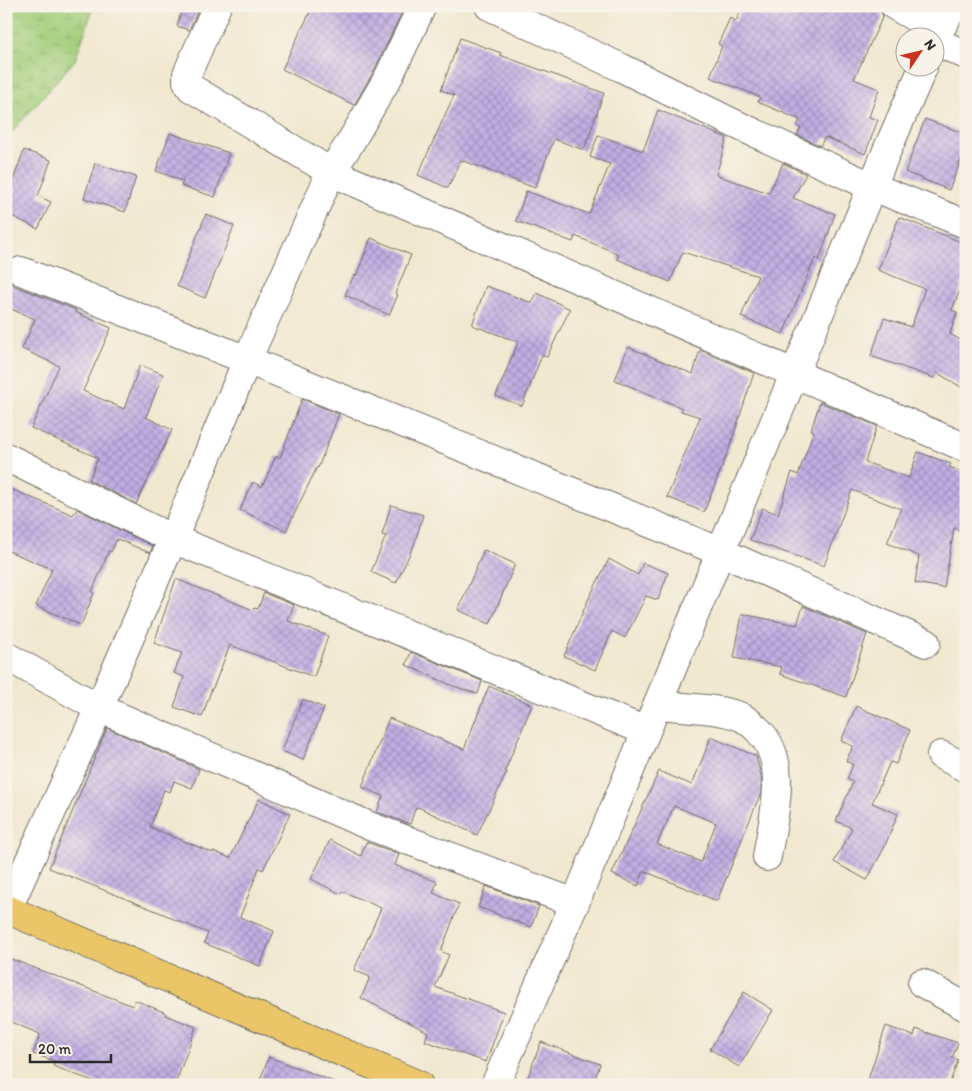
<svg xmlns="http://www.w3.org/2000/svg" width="972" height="1091" viewBox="0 0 972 1091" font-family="Itim,sans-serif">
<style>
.wetland{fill:url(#wetland-marsh);stroke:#687d54}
.building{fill:url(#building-cross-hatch);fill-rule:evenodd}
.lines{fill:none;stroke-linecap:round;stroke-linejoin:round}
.minor-casing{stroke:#706d65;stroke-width:30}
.highway-casing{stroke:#706d65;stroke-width:30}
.minor{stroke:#fff;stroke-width:28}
.highway{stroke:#ebc669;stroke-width:28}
</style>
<defs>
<pattern id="wetland-marsh" width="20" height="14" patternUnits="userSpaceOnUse" patternTransform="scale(1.25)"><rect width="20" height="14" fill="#a4cf7c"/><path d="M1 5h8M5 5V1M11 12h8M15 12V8" fill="none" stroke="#8db26b"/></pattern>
<pattern id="building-cross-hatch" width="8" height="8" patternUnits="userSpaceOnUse" patternTransform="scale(1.25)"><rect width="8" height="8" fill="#c1afe4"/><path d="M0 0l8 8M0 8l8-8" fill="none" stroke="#9d8fb9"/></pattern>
</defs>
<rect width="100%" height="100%" fill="#f7f3e8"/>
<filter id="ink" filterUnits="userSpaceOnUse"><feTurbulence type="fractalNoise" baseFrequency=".02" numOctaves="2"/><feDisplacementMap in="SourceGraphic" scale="10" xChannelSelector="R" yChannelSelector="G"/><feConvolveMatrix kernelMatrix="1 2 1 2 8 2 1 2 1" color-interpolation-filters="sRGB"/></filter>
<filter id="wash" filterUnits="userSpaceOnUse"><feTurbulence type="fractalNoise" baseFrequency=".0096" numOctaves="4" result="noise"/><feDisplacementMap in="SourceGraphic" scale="20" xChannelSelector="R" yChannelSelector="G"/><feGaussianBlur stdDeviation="1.12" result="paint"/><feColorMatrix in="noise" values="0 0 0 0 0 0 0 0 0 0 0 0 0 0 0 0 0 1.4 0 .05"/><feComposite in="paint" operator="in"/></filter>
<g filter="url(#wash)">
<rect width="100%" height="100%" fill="#f1e8d0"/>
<!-- wetland -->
<path class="wetland" d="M6 6H94L75 60 6 139Z"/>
<g id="blocks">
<!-- building -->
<path class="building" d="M183 6H200L189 30 177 26Z
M313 6H405L375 69 354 105 282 69Z
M743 6H879L883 16 854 79 879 89 869 117 878 120 865 154 825 137 820 146 797 135 801 128 797 126 800 120 758 102 760 97 710 77 722 46 718 44 730 18 736 21Z
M460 38 501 53 500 55 604 93 584 150 554 139 535 188 461 160 448 188 418 175 454 95 441 90Z
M658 110 727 138 716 175 769 193 783 163 806 174 793 198 835 214 819 260 815 258 783 334 741 317 758 276 683 252 670 282 617 259 619 254 575 236 573 242 516 221 526 191 589 214 610 164 590 157 598 135 643 151Z
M925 119 966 134V147L949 190 905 172Z
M170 133 229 153 215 197 181 186 183 181 156 171Z
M24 150 51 160 38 196 51 202 38 229 6 213V180L12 183Z
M95 163 136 177 125 212 84 198Z
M206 214 234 226 205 298 177 286Z
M899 217 966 244V275L952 310 957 312 950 334 966 343V390L936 372 934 378 871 356 884 318 911 327 925 289 878 270Z
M371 238 411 255 395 294 398 295 389 315 345 295 354 275 356 276Z
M11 282 15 286 76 310 75 312 111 328 83 391 124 409 140 365 163 374 146 417 172 430 136 504 89 480 98 458 31 428 59 366 22 349 35 319 6 307V293Z
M486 286 532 303 537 293 570 309 547 357 542 355 522 406 496 396 518 342 472 325Z
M628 347 693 374 700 350 754 373 729 449 704 512 667 497 700 417 681 411 682 408 615 380Z
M302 399 339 414 318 468 317 467 286 531 240 510 253 482 262 487 276 456 280 458Z
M820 402 877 426 865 462 909 478 918 452 951 464 949 467 966 473V533L954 528 944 588 915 583 919 556 887 543 901 509 852 490 824 566 750 540 762 508 778 514 792 472 798 475 814 431 811 430Z
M6 487 73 515 77 509 153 546 150 553 117 539 111 552 109 551 92 592 94 593 81 625 36 606 52 569 6 550Z
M391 505 423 515 414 545 396 583 371 572 386 536 382 535Z
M484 550 515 564 490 624 458 610Z
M609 559 638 575 643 563 668 573 658 600 646 596 625 638 612 631 595 670 564 656 588 600Z
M176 579 253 610 254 608 258 609 264 593 294 605 288 621 328 636 314 677 230 645 213 688H212L202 717 174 707 184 677 174 673 182 653 154 643Z
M803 606 867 634 846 697 780 674 782 667 734 658 742 614 797 625Z
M411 652 482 681 478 694 453 686 406 665Z
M489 686 532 705 505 771 507 772 477 835 418 807 415 809 410 824 377 812 383 796 362 787 389 718 464 749Z
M303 699 324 708 303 760 282 751Z
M856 706 910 730 896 764 890 762 872 803 898 814 883 850 867 880 834 862 852 828 836 821 853 782 847 779 853 765 846 761 853 746 841 741Z
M107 728 199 769 192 788 174 781 170 792 164 790 150 827 213 853V851L230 858 259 799 290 814 263 870 259 868 240 917 274 931 260 966 204 943 208 933 171 918V917L49 868Z
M711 737 756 756 761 776V796L759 797 717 901 644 871 638 886 612 874 659 771 692 785ZM674 806 716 823 701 862 657 844Z
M330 840 361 856 366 842 399 854 395 865 437 882 433 893 459 904 441 951 449 955 435 987 504 1012 486 1062 425 1041 428 1032 361 998 370 977 354 970 381 908 342 891 341 894 311 879Z
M486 886 539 906 531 927 478 907Z
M6 957 133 1006 135 1000 166 1013 165 1015 196 1027 175 1085H103L53 1066 55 1061 33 1054 40 1034 6 1020Z
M744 992 773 1010 739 1067 710 1049Z
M886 1026 914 1036 916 1029 958 1043 952 1058 958 1060 949 1085H866Z
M541 1042 600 1064 593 1085H525Z
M269 1057 337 1083V1085H258Z"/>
</g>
</g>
<g filter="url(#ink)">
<use href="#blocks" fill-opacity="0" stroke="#706d65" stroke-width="1"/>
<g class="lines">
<defs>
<path id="minor" d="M217 6 187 74V81L191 88 331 172 966 448
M489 6 622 68 733 123 873 187 966 224
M895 6 939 31
M935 41 966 55
M934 42 939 31 954 6
M21 271 247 360 721 552 926 643
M6 457 173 539 646 731
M6 656 99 708 372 827 575 903
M657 705C679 707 722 708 741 717 748 720 754 726 759 731 790 763 773 817 767 857
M941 755 966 768
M7 910 99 708 173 539 247 360 331 172 350 143 389 76 422 6
M922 983 966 1007
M495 1085 575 903 888 148 923 68"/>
<path id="highway" d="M6 909 419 1085"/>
</defs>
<!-- minor casing -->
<use href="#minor" class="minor-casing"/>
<!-- highway casing -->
<use href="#highway" class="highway-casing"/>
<!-- minor -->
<use href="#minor" class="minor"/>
<!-- highway -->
<use href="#highway" class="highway"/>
</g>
</g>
<!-- margin -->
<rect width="972" height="1091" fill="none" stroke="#f7f3e8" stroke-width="25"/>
<!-- north arrow -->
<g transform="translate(920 52) rotate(55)"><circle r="24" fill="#f7f3e8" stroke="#a5a39c"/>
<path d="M0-4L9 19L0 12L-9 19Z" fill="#c8321e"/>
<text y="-8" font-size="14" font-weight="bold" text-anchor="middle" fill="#2b2b2b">N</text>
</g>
<!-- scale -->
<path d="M30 1054v8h81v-8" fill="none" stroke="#2b2b2b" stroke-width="2.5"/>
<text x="38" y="1054" font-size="15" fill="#2b2b2b" stroke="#f7f3e8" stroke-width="4" paint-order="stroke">20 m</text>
</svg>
